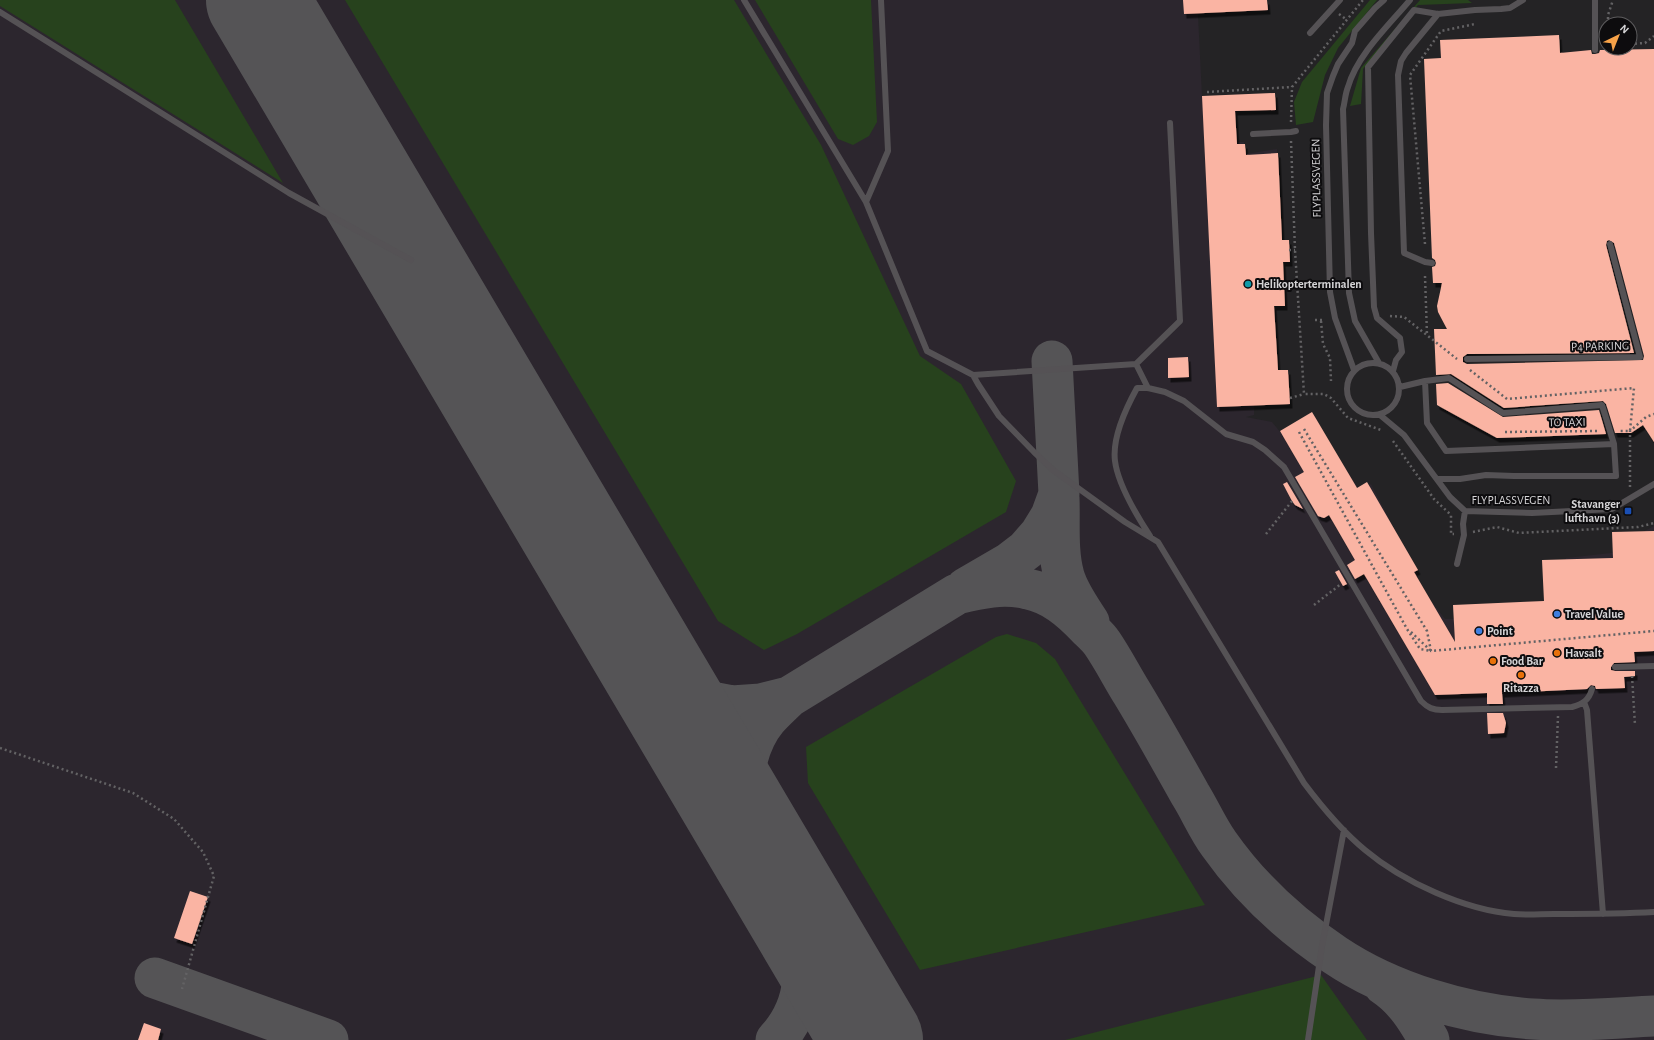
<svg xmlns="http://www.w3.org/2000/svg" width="1654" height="1040" viewBox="0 0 1654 1040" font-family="'Alegreya Sans',sans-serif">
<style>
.built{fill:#2c262e}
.green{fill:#27421d}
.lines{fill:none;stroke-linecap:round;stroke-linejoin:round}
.taxiway{stroke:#555456;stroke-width:41}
.runway{stroke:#555456;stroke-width:102}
.building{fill:#fab4a3;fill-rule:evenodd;filter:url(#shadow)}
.path{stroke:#636264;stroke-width:2.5;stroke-dasharray:2 3;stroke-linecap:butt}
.service{stroke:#555255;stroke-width:6}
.culture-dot{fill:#0f9aa8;stroke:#0d0c0e;stroke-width:1.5}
.transit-dot{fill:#1a4fb4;stroke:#0d0c0e;stroke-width:1.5}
.shop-dot{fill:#3f7fe0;stroke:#0d0c0e;stroke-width:1.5}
.food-dot{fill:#e8710a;stroke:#0d0c0e;stroke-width:1.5}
.labels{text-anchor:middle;stroke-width:4;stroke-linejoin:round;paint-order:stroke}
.street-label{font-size:12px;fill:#d5d4d6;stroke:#0d0c0e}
.poi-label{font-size:12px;font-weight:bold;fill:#d5d4d6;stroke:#0d0c0e;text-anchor:start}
</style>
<defs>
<filter id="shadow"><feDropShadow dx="2.5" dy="4.5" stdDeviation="0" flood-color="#0009"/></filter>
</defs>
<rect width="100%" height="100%" fill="#242325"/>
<!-- built -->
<path class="built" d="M0 0H1207L1198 15 1202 96 1235 125 1237 142H1244L1245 154 1277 149 1280 240 1289 250 1286 263H1281L1283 306H1271L1276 371 1290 398V404L1254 405V415L1246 417 1272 422 1281 433 1311 414 1358 488 1360 490 1371 484 1418 575 1413 578 1445 619H1457L1561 601 1559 581 1566 558 1629 551 1639 534 1654 526V1040H0Z"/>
<!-- green -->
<path class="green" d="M0 0H175L283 183 0 6Z
M345 0H734L821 145 920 356 961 384 1016 481 1006 512 797 634 764 650 718 621Z
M755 0H871L877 122 869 136 853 145 838 139Z
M1370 0H1377L1338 48 1325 75 1313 122 1296 125 1294 102 1302 82Z
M1420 0H1468L1472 3 1418 5 1363 69 1361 104 1350 106 1361 68Z
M1007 634 1036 643 1055 659 1205 905 920 970 808 783 806 747 996 637Z
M1321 975 1367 1040H1065Z"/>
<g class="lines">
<!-- taxiway -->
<path class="taxiway" d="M1059 498C1060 523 1057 551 1064 576 1069 593 1080 608 1089 622
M966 588 1009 563 1026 550 1040 534 1051 516 1059 494 1052 361
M638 645 663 673 682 689 695 696 711 702 732 706 761 704 789 697 957 594C980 588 1004 583 1028 589 1052 594 1070 609 1087 627 1092 632 1098 637 1102 643 1113 659 1122 677 1132 693 1152 726 1171 760 1190 794 1200 810 1208 829 1219 844 1250 888 1290 925 1335 955 1390 992 1467 1015 1533 1019 1573 1022 1614 1018 1654 1016
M764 858C758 842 749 826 746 809 739 780 748 742 767 719 774 711 782 704 789 697
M155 978 328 1040
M1384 985C1405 999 1417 1019 1429 1040
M776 1040C814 1000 806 949 790 901"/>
<!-- runway -->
<path class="runway" d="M257 0 872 1040"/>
</g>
<!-- building -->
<path class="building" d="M1183 0H1267L1268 10 1184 14Z
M1559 35 1560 53 1591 50 1592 54H1595L1599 53 1600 50 1654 49V442L1643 425 1631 433H1615L1606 404 1603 401 1504 408 1451 374 1436 375 1434 329H1447L1438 312 1437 306 1442 283H1433L1432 267 1435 266 1436 263 1435 260 1432 258 1424 59 1441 58 1440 40ZM1609 240 1614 243 1644 356 1643 360 1467 364 1463 362V357L1467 354 1634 353 1606 245 1607 241Z
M1275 93 1276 110 1235 111 1237 144H1245L1246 155 1278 153 1282 240H1289L1290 262H1283L1285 306H1274L1278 370H1288L1290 404 1217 407 1202 96Z
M1188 357 1189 377 1168 378V358Z
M1448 383 1503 417 1599 410 1606 434 1497 438 1437 405 1436 384Z
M1312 412 1357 488 1367 482 1418 570 1414 572 1455 642 1453 605 1544 601 1542 560 1613 558 1612 532 1654 531V651L1634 652 1635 662 1614 663 1611 667V670L1615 671H1635V676L1624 677 1625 688 1596 689 1595 686 1591 685 1587 689 1502 693 1503 704H1487V693L1435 695 1364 574 1355 579 1347 565 1355 560 1329 515 1324 518 1318 516 1295 477 1304 472 1280 431Z
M1287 482 1303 509 1295 505 1292 501 1283 484Z
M1339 570 1347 584 1343 586 1335 572Z
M1487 713H1503L1506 723 1504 733 1488 734Z
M190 891 208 897 192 944 174 938Z
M144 1023 161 1029 158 1040H138Z"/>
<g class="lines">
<!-- path -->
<path class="path" d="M1339 14 1347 20
M1608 24V15L1613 0
M1630 44 1645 43 1654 36
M1207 92 1292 87
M1291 122 1292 87 1363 0
M1291 141 1295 250 1304 394H1324L1331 398 1348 418 1381 430
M1425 244 1410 75 1441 31 1475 24
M1289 250H1295
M1425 276 1427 335
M1390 316 1404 317 1457 359
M1315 320H1323
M1321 321 1323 344 1330 358 1331 381
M1470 370 1507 399 1634 388 1630 431H1619
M1290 398 1304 394
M1304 429 1427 631 1431 651 1654 631
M1299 432 1407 629 1420 649 1431 651
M1505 432 1600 431
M1393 441 1434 499 1451 515V534H1454
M1630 487V431L1646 417 1654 414
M1473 532 1497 527 1519 533 1638 527 1654 523
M1266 534 1292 501
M1314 605 1341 584
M1411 632 1430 650
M1632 676 1635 725
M0 748 133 793 174 819 203 852 214 876 182 989
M1556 768 1558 716"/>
<!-- service -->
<path class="service" d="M744 0 866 202 927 351 973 375 978 384 999 416 1034 452 1053 470 1125 522 1158 542 1304 783C1322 807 1342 831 1365 850 1403 882 1465 910 1514 914 1527 915 1541 914 1554 914 1587 914 1621 914 1654 912
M1595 0V50
M0 12 289 193 411 260
M1310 33 1340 0
M1253 134 1291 132 1296 131
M866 202 888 151 881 0
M1432 263 1425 262 1404 253 1398 75 1401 61 1406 53 1438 14
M1467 359 1640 357 1610 244
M1347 389a26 26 0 1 1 52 0a26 26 0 1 1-52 0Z
M1379 363 1355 321 1349 293 1343 109C1345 102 1345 94 1348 87 1357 55 1389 25 1410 0
M1136 364 1148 388
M1354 370 1335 318 1330 292 1326 125 1327 93 1333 76 1338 64 1352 43 1355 31 1375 8 1384 0
M1393 371 1396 360 1402 352 1400 338 1377 318 1374 307 1371 233 1368 67 1414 10 1438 14 1475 10 1501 9 1510 8 1523 0
M973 375 1136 364 1180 321 1170 123
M1425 381 1427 423 1446 451 1614 444
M1400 387 1425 381 1449 378 1503 413 1602 405 1614 444 1616 476H1514L1486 475 1460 479H1437
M1380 415 1404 435 1450 497 1465 511 1532 513 1612 509 1654 484
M1150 536C1137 516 1118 485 1115 461 1112 438 1126 408 1137 388H1148L1165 392 1184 401 1226 434 1253 442 1265 450 1284 467 1421 701C1428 708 1433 710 1442 710L1572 707C1583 704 1589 700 1592 689
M1457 564 1464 535 1463 524 1465 511
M1615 667 1654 666
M1584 702 1587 710 1603 914
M1308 1040 1322 946 1344 830"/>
</g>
<!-- markers -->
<circle class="culture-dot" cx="1248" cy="284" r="4"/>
<rect class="transit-dot" x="1624" y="507" width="8" height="8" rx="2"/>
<g class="shop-dot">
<circle cx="1557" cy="614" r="4"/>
<circle cx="1479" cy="631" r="4"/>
</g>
<g class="food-dot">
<circle cx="1557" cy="653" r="4"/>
<circle cx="1493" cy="661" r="4"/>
<circle cx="1521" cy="675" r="4"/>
</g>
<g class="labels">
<!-- street labels -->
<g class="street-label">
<text transform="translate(1316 178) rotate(-91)" y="4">FLYPLASSVEGEN</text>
<text transform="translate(1600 346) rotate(-1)" y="4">P4 PARKING</text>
<text transform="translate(1567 422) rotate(-1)" y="4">TO TAXI</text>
<text x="1511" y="504">FLYPLASSVEGEN</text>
</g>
<!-- poi labels -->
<g class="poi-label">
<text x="1256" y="288">Helikopterterminalen</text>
<text x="1620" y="508" text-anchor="end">Stavanger<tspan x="1620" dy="14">lufthavn (3)</tspan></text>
<text x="1565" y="618">Travel Value</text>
<text x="1487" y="635">Point</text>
<text x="1565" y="657">Havsalt</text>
<text x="1501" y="665">Food Bar</text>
<text x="1521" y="692" text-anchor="middle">Ritazza</text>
</g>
</g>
<!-- north arrow -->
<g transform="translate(1618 36) rotate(43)"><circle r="19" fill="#0d0c0e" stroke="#5d5c5e"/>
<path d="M0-3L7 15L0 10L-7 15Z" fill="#f7a248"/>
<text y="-6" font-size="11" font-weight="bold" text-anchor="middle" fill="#d5d4d6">N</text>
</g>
</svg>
